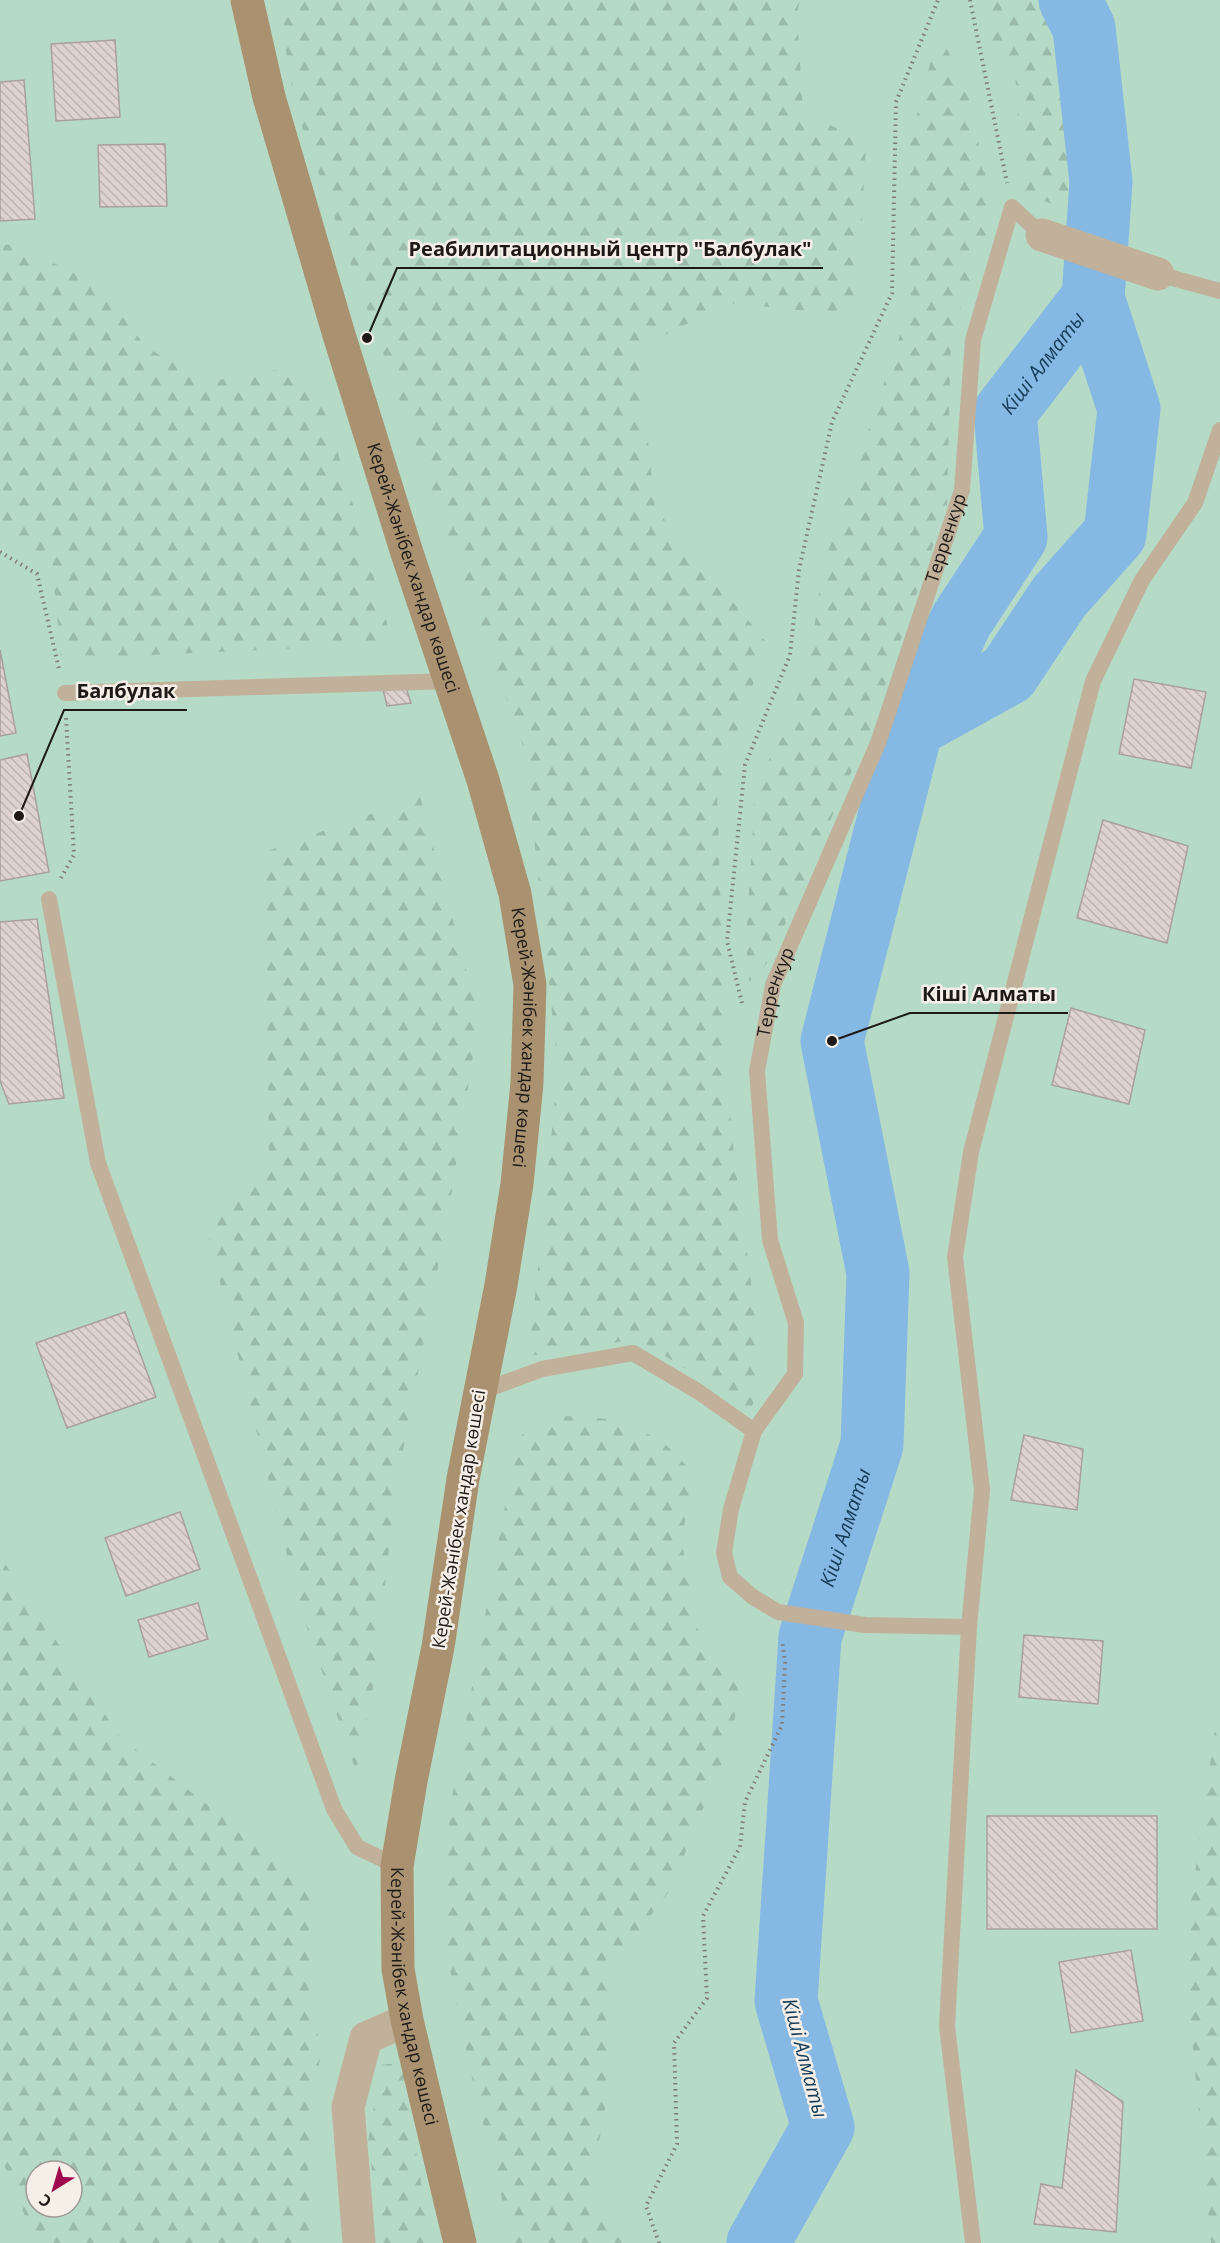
<svg xmlns="http://www.w3.org/2000/svg" width="1220" height="2243" viewBox="0 0 1220 2243" font-family="'Open Sans',sans-serif">
<style>
.green{fill:#b5dbc7;fill-rule:evenodd}
.forest{fill:url(#forest-firs);fill-rule:evenodd}
.lines{fill:none;stroke-linecap:round;stroke-linejoin:round}
.river{stroke:#85b8e2;stroke-width:63}
.building{fill:url(#building-back-hatch);stroke:#a99f9d;stroke-width:1.5}
.path{stroke:#7f7b76;stroke-width:4;stroke-dasharray:1.5 4.5;stroke-linecap:butt}
.service{stroke:#c1b19a;stroke-width:16}
.minor{stroke:#c1b19a;stroke-width:33}
.secondary{stroke:#aa9270;stroke-width:33}
.labels{text-anchor:middle;stroke-width:5;stroke-linejoin:round;paint-order:stroke}
.street-label{font-size:18px;fill:#1c1917;stroke:#f5efe7}
.water-label{font-size:20px;font-style:italic;fill:#143b57;stroke:#f5efe7}
.leader{fill:none;stroke:#1c1917;stroke-width:2}
.callout-dot{fill:#1c1917;stroke:#f5efe7;stroke-width:2}
.callout-label{font-size:20px;text-anchor:middle;font-weight:bold;fill:#1c1917;stroke:#f5efe7;stroke-width:5;stroke-linejoin:round;paint-order:stroke}
</style>
<defs>
<pattern id="forest-firs" width="22" height="20" patternUnits="userSpaceOnUse" patternTransform="scale(1.5)"><rect width="22" height="20" fill="#b5dbc7"/><path d="M5 1l3.5 6h-7zM16 11l3.5 6h-7z" fill="#9bbbaa"/></pattern>
<pattern id="building-back-hatch" width="6" height="6" patternUnits="userSpaceOnUse" patternTransform="scale(1.5)"><rect width="6" height="6" fill="#ddd2cf"/><path d="M-1 5l2 2M0 0l6 6M5-1l2 2" fill="none" stroke="#bdb4b1"/></pattern>
</defs>
<rect width="100%" height="100%" fill="#f5efe7"/>
<!-- green -->
<path class="green" d="M0 0H1220V2243H0ZM36 2171H72V2207H36Z"/>
<!-- forest -->
<path class="forest" d="M284 0H590L591 16 602 0H800L797 14 803 111 866 143 857 316 729 303 641 347 643 393 655 508 767 643 717 791 726 1067 734 1156 763 1371 751 1410 638 1339 529 1356 558 1070 525 751 295 107 284 38Z
M985 0H1045L1065 34 1079 171 1060 208 1023 191 1015 71 991 41Z
M938 32 966 85 994 215 951 336 947 505 869 732 769 961 749 982 746 942 755 791 807 676 823 567 911 302 908 149Z
M0 244 11 245 69 270 107 297 146 347 207 382 282 369 319 387 393 644 61 659 52 559 0 531Z
M420 796 479 1018 448 1215 395 1493 375 1677 356 1771 299 1604 207 1229 269 1159 265 852Z
M547 1415 610 1419 660 1439 692 1471 682 1542 696 1627 743 1681 729 1745 670 1890 612 1967 611 2076 590 2191 626 2243H513L474 2087 444 1941 449 1814 517 1439Z
M0 1556 120 1737 310 1884 309 2000 321 2048 308 2164 311 2243H36L0 2155ZM36 2171H72V2207H36Z
M1220 1693V2243H1211L1184 1952Z
M403 2062 430 2243H382L368 2141 381 2065Z"/>
<g class="lines">
<!-- river -->
<g class="river">
<path d="M912 727 1008 674 1059 597 1115 534 1129 409 1093 298"/>
<path id="s1" d="M758 2243 823 2127 786 2001 810 1637 872 1445 878 1273 832 1041 912 727 961 621 1016 537 1005 412 1093 298 1101 182 1084 28 1070 0"/>
</g>
</g>
<!-- building -->
<path class="building" d="M115 40 120 117 56 121 51 44Z
M24 80 35 219 0 221V82Z
M165 144 167 206 100 207 98 145Z
M0 650 16 733 0 736Z
M1134 679 1206 692 1191 768 1119 754Z
M406 688 411 703 387 706 383 689Z
M27 754 49 872 0 881V760Z
M1103 820 1188 846 1167 943 1077 918Z
M37 919 64 1098 9 1104 0 1081V922Z
M1071 1008 1145 1030 1129 1104 1052 1085Z
M125 1312 156 1397 67 1428 36 1343Z
M1024 1435 1083 1449 1077 1510 1011 1500Z
M180 1512 200 1569 126 1596 105 1538Z
M198 1603 208 1639 149 1657 138 1620Z
M1024 1635 1103 1641 1098 1704 1019 1697Z
M987 1816H1157V1929H987Z
M1131 1950 1143 2021 1071 2033 1059 1962Z
M1076 2070 1123 2102 1116 2232 1034 2224 1041 2184 1062 2188Z"/>
<g class="lines">
<!-- path -->
<path class="path" d="M970 0 1007 183
M0 552 37 574 59 669
M61 878 74 855 66 718
M742 1003 727 941 745 765 790 655 799 570 832 422 892 293 896 102 938 0
M659 2243 646 2206 677 2144 674 2043 707 1998 703 1916 740 1847 745 1802 782 1725 785 1663 782 1640"/>
<!-- service -->
<g class="service">
<path d="M1158 274 1220 291"/>
<path d="M65 693 451 681"/>
<path d="M49 899 98 1163 334 1809 357 1847 397 1866"/>
<path d="M480 1392 542 1369 633 1353 699 1392 754 1431"/>
<path id="s2" d="M969 1627 865 1625 778 1612 753 1597 730 1577 724 1553 731 1509 754 1431 795 1374 796 1323 770 1240 757 1071 773 985 878 743 962 490 973 340 1012 207 1042 235"/>
<path d="M973 2243 947 2026 969 1627 982 1490 955 1257 971 1152 1093 681 1142 580 1195 503 1220 430"/>
</g>
<!-- minor -->
<path class="minor" d="M1042 235 1158 274
M359 2243 348 2107 366 2038 407 2020"/>
<!-- secondary -->
<path class="secondary" id="s3" d="M247 0 269 97 339 335 407 553 483 780 515 894 530 985 527 1083 517 1184 501 1285 463 1479 438 1647 411 1781 397 1866 398 1969 407 2020 460 2243"/>
</g>
<g class="labels">
<!-- street labels -->
<g class="street-label">
<text dy="6" stroke="none"><textPath href="#s2" startOffset="1347">Терренкур</textPath></text>
<text dy="6" stroke="none"><textPath href="#s3" startOffset="592">Керей-Жәнібек хандар көшесі</textPath></text>
<text dy="6" stroke="none"><textPath href="#s2" startOffset="861">Терренкур</textPath></text>
<text dy="6" stroke="none"><textPath href="#s3" startOffset="1078">Керей-Жәнібек хандар көшесі</textPath></text>
<text transform="translate(459 1519) rotate(-81)" y="6">Керей-Жәнібек хандар көшесі</text>
<text dy="6" stroke="none"><textPath href="#s3" startOffset="2050">Керей-Жәнібек хандар көшесі</textPath></text>
</g>
<!-- water labels -->
<g class="water-label">
<text dy="7" stroke="none"><textPath href="#s1" startOffset="1968">Кіші Алматы</textPath></text>
<text dy="7" stroke="none"><textPath href="#s1" startOffset="744">Кіші Алматы</textPath></text>
<text transform="translate(805 2058) rotate(75)" y="7">Кіші Алматы</text>
</g>
</g>
<!-- callouts -->
<path class="leader" d="M367 338L397 268H823M19 816L64 710H187M832 1041L910 1013H1068"/>
<g class="callout-dot">
<circle cx="367" cy="338" r="6"/>
<circle cx="19" cy="816" r="6"/>
<circle cx="832" cy="1041" r="6"/>
</g>
<g class="callout-label">
<text x="610" y="256">Реабилитационный центр "Балбулак"</text>
<text x="126" y="698">Балбулак</text>
<text x="989" y="1001">Кіші Алматы</text>
</g>
<!-- north arrow -->
<g transform="translate(54 2189) rotate(217)"><circle r="28" fill="#f5efe7" stroke="#9e9994" stroke-width="1.5"/>
<path d="M0-4.5L10 22L0 15L-10 22Z" fill="#a0094e"/>
<text y="-9" font-size="16" font-weight="bold" text-anchor="middle" fill="#1c1917">С</text>
</g>
</svg>
